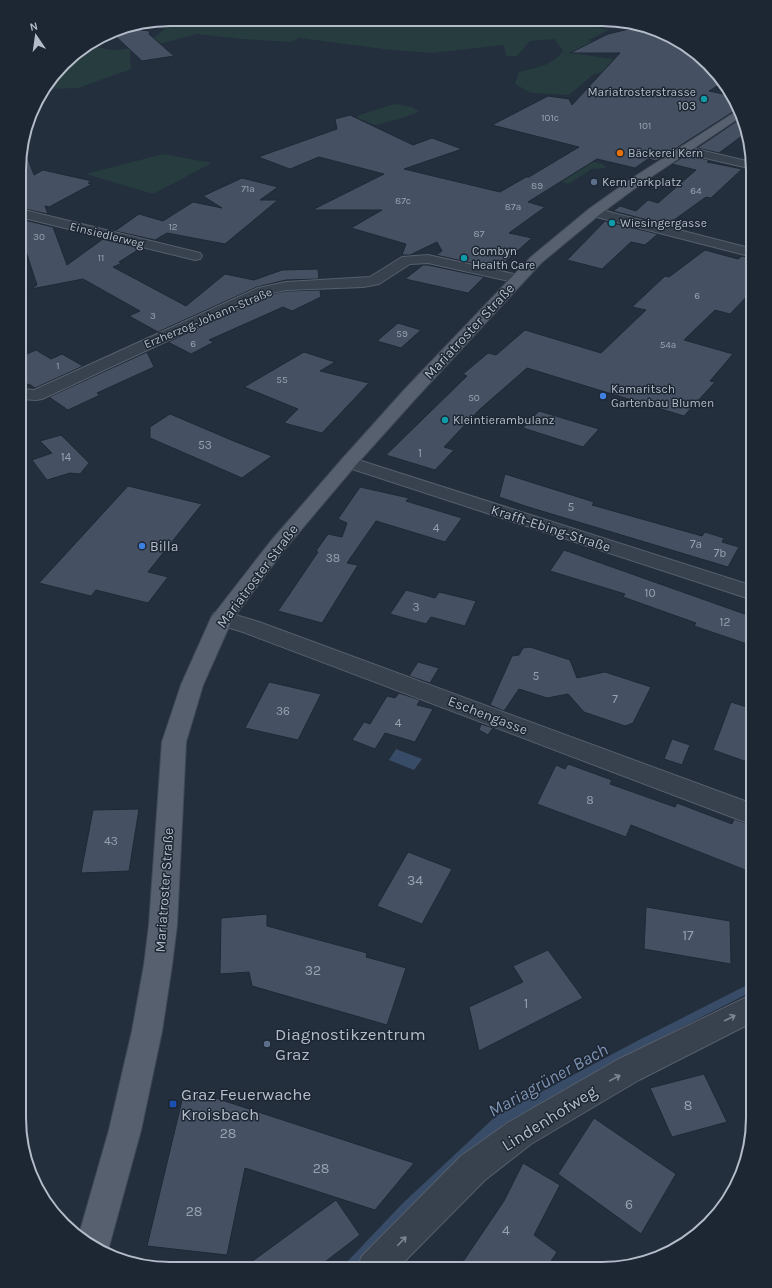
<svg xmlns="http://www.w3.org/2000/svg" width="772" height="1288" viewBox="0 0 772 1288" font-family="Karla,sans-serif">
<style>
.green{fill:#263c3f}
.water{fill:#394c67}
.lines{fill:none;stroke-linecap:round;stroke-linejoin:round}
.stream{fill:#394c67;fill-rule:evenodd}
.building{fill:#455162;stroke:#1f2835}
.street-casing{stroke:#565f6c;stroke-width:2}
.primary-casing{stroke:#414a57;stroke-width:2}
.street{fill:#38414e;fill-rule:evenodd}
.primary{fill:#56606e;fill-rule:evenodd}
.oneway{stroke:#7c8592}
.culture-dot{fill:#0f9aa8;stroke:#1d2633;stroke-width:1.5}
.food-dot{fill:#e8710a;stroke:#1d2633;stroke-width:1.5}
.service-dot{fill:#5c6f8a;stroke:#1d2633;stroke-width:1.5}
.shop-dot{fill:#3f7fe0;stroke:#1d2633;stroke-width:1.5}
.transit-dot{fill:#1a4fb4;stroke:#1d2633;stroke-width:1.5}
.labels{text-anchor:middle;stroke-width:3;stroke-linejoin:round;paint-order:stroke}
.far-number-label{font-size:10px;fill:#98a1af}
.far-poi-label{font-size:12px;fill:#b4bcc9;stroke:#1d2633;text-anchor:start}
.far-street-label{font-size:12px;fill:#b4bcc9;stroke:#1d2633}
.number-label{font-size:12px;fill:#98a1af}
.street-label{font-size:14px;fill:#b4bcc9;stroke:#1d2633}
.poi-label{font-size:14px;fill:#b4bcc9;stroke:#1d2633;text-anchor:start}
.near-number-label{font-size:14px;fill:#98a1af}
.near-poi-label{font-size:17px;fill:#b4bcc9;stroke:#1d2633;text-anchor:start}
.near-street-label{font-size:17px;fill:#b4bcc9;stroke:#1d2633}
.near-water-label{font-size:18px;font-style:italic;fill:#7c92b1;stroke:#1d2633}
.rim{fill:none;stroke:#b4bcc9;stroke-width:2}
</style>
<rect width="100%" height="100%" fill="#242f3e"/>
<!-- green -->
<path class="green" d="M174 19 569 20 609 30 588 40 603 44 579 54 617 60 626 68 594 74 569 95 531 93 515 84 519 72C535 68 555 65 563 50L554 39 530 41 517 56H506L504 45 431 53 384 49 299 38 291 42 242 39 197 34 130 52 131 69 78 88 45 89C54 77 70 51 85 47 93 45 105 50 113 50 139 50 158 38 174 19Z
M395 104 412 107 419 112 399 119 375 125 357 118 359 115Z
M163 154 212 163 153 194 86 174Z
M579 159 603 164 606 168 592 169 568 184 560 181Z"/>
<!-- water -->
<path class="water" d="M396 749 422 759 414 770 389 760Z"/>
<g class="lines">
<!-- stream -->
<path class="stream" d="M753 982V991L645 1046 504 1124 410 1212 356 1268H344L345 1264 402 1204 496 1116 639 1040Z"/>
</g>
<!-- building -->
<path class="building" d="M642 26 660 31 694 50 724 82 709 91 732 96 739 108 656 161 648 159 635 168 597 159 528 202 545 207 509 233 532 238 497 269 436 255 442 251 437 242 410 255H402L406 244 351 228 382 210H312L384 174 319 157 290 169 258 157 337 129 335 119 350 115 413 145 432 138 462 149 404 169 500 192 526 177H529L579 147 492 125 548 96 569 99 572 105 620 53H570L608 34Z
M125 28 150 31 149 34 174 56 142 61 111 32Z
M743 117 746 133 719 153 697 148Z
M26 154 34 175 43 170 92 181 88 183 92 184 49 207 45 206 48 214 20 208Z
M686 155 709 160 707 162 742 169 711 198 706 197 667 225 613 211 620 206 636 211 648 200 658 203 696 170 672 164Z
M242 178 278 187 260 200H278L225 244 167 233 155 240 115 231 139 214 163 221 193 202 222 208 203 196Z
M20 219 53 227 67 265 103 239 141 248 119 262 122 263 113 267 186 306 225 274 254 280 282 270 318 269 319 279 286 280 257 287 158 332 129 316 140 311 83 279 31 289 37 285 20 233Z
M605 221 658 234 645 245 631 242 602 269 567 260Z
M705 250 738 259 742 256 753 258V290L730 314 715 310 684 340 733 354 710 381 715 382 684 416 527 368 479 410 444 447 454 450 435 470 386 455 467 376 463 374 488 353 496 355 525 330 601 353 646 310 632 307 665 276 669 277Z
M423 265H428L484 277 468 293 405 279Z
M320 290 321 297 292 311 283 307 209 340 214 342 191 354 168 342 268 295 286 291Z
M398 323 421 330 401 348 377 341Z
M36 350 51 359 62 354 83 366 35 388 29 384 20 388V357Z
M147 352 154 367 97 393 100 395 68 410 49 397Z
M304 352 335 362 320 371 369 383 322 433 284 423 298 409 244 387Z
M539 411 599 429 583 447 523 428Z
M170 414 236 442 272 456 242 478 150 438V427Z
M61 435 89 463 80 474 70 473 47 480 32 460 52 453 40 441Z
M505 474 594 502 592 505 702 536 705 532 724 538 722 542 739 547 728 567 525 506 499 497Z
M128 486 202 504 148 572 168 577 148 603 96 590 91 596 39 583Z
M360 487 409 498 406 501 462 518 445 542 376 521 347 563 358 565 322 623 278 611 318 552 316 551 328 534 342 537 347 523 338 519Z
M564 550 753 617V646L694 626 696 623 623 597 625 594 550 571Z
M406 590 435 598 439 592 476 601 465 626 431 617 426 624 390 614Z
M530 647 570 660 577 678 605 672 651 687 633 723 625 726 584 712 568 694 547 698 519 689 504 711 490 705 512 656 519 655 523 648Z
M418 662 439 668 430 683 409 676Z
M269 682 321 694 298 740 245 728Z
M399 693 420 700 417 705 433 709 415 742 385 733 375 749 352 740 364 722 370 724 387 696 395 698Z
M731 702 753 709V764L713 750Z
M481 724 493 728 488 735 479 730Z
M672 739 690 745 682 765 664 759Z
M568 764 612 780 610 784 675 807 677 803 732 824 734 819 753 826V873L631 825 626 837 537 804 556 765 565 769Z
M139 809 129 871 81 873 93 810Z
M408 852 452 869 422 924 377 906Z
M646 907 730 921 731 964 644 949Z
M267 914V926L367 953 366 957 406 968 387 1025 252 986 249 972 220 974 221 918Z
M548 950 583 998 479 1051 469 1007 523 982 513 966Z
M704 1074 727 1122 672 1137 650 1088Z
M185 1088 414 1163 375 1210 245 1168 227 1255 147 1246Z
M594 1118 676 1174 641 1234 558 1174Z
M523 1163 560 1185 534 1235 557 1252 546 1269H458L504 1201Z
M336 1200 360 1235 317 1268H243Z"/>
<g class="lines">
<defs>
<path id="street" d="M683 146 751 162 753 169 679 152 677 150 679 148Z
M594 208 753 249V257L589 215 587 212 589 209Z
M20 209 200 253 202 256 200 259 195 260 20 217Z
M428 255 523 276 525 279 523 282 518 283 428 263 410 264 379 284 363 287 286 290 268 294 42 399 36 400 20 399V389L34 390 258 288 286 282 370 277 402 257Z
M349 457 753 586V600L343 466 340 462 343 458Z
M222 611 259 622 753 804V825L243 632 214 623 211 618 214 613Z
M753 994V1022L639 1080 531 1144 485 1180 398 1268H357L362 1256 461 1156 509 1122 617 1060Z"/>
<path id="primary" d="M740 109 742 116 642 183 599 215 541 263 417 397 355 466 284 550 232 620 203 685 186 742 177 925 172 965 162 1031 141 1130 107 1254 78 1238 109 1130 132 1031 144 965 149 925 162 742 181 685 211 618 270 542 343 458 405 389 531 257 589 209 634 177Z"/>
</defs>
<!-- street casing -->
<use href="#street" class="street-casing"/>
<!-- primary casing -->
<use href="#primary" class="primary-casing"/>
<!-- street -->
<use href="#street" class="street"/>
<!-- primary -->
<use href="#primary" class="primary"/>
</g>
<!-- one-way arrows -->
<defs><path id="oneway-shaft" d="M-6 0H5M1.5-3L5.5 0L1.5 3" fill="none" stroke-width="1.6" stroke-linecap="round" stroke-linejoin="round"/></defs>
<g class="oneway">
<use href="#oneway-shaft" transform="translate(730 1018) rotate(-27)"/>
<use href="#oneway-shaft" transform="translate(615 1078) rotate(-28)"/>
<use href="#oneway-shaft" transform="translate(402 1241) rotate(-46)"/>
</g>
<!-- markers -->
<g class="culture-dot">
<circle cx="704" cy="99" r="4"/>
<circle cx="612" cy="223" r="4"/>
<circle cx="464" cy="258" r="4"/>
<circle cx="445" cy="420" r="4"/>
</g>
<circle class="food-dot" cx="620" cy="153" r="4"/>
<g class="service-dot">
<circle cx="594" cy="182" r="4"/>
<circle cx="267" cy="1044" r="4"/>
</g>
<g class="shop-dot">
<circle cx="603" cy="396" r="4"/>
<circle cx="142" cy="546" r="4"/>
</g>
<rect class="transit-dot" x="169" y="1100" width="8" height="8" rx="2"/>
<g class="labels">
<!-- far-number labels -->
<g class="far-number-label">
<text x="550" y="121">101c</text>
<text x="645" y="129">101</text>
<text x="537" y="189">89</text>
<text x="248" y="192">71a</text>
<text x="696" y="194">64</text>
<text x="403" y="204">87c</text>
<text x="513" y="210">87a</text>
<text x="173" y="230">12</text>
<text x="479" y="237">87</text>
<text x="39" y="240">30</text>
<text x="101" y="261">11</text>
<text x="697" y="299">6</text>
<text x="153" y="319">3</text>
<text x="402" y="337">59</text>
<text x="193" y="347">6</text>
<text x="668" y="348">54a</text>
<text x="58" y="369">1</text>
<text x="282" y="383">55</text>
<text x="474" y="401">50</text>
</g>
<!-- far-poi labels -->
<g class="far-poi-label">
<text x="696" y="96" text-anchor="end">Mariatrosterstrasse<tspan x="696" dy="14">103</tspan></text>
<text x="628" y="157">Bäckerei Kern</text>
<text x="602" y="186">Kern Parkplatz</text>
<text x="620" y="227">Wiesingergasse</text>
<text x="472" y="255">Combyn<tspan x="472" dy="14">Health Care</tspan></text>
<text x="611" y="393">Kamaritsch<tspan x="611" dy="14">Gartenbau Blumen</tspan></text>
<text x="453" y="424">Kleintierambulanz</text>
</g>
<!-- far-street labels -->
<g class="far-street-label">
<text transform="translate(107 235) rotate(14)" y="4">Einsiedlerweg</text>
<text transform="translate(208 318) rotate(-23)" y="4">Erzherzog-Johann-Straße</text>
</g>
<!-- number labels -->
<g class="number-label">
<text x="205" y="449">53</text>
<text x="420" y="457">1</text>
<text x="66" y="461">14</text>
<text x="571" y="511">5</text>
<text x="436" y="532">4</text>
<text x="696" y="548">7a</text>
<text x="720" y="557">7b</text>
<text x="333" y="562">38</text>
<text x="650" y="597">10</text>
<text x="416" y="611">3</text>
<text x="725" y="626">12</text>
<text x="536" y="680">5</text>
<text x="615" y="703">7</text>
<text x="283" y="715">36</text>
<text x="398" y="727">4</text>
<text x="590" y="804">8</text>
<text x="111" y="845">43</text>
</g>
<!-- street labels -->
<g class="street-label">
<text transform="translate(469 331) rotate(-47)" y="5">Mariatroster Straße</text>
<text transform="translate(551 528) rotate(18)" y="5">Krafft-Ebing-Straße</text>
<text transform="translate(257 576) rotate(-53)" y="5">Mariatroster Straße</text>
<text transform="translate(488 715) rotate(21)" y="5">Eschengasse</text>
<text transform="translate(164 890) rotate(-86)" y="5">Mariatroster Straße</text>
</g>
<!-- poi labels -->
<g class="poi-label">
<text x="150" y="551">Billa</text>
</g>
<!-- near-number labels -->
<g class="near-number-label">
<text x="415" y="885">34</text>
<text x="688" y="940">17</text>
<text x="313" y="975">32</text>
<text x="526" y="1008">1</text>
<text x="688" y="1110">8</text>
<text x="228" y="1138">28</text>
<text x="321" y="1173">28</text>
<text x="629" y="1209">6</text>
<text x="194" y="1216">28</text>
<text x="506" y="1235">4</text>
</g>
<!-- near-poi labels -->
<g class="near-poi-label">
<text x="275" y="1040">Diagnostikzentrum<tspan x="275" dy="20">Graz</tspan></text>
<text x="181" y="1100">Graz Feuerwache<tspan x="181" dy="20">Kroisbach</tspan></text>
</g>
<!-- near-street labels -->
<g class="near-street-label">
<text transform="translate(549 1118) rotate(-32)" y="6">Lindenhofweg</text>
</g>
<!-- near-water labels -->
<g class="near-water-label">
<text transform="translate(548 1080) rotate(-29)" y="6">Mariagrüner Bach</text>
</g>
</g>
<!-- crop -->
<path d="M0 0H772V1288H0ZM170 26H602A144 144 0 0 1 746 170V1118A144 144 0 0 1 602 1262H170A144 144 0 0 1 26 1118V170A144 144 0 0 1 170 26Z" fill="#1d2633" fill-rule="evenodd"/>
<path class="rim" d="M170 26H602A144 144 0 0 1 746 170V1118A144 144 0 0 1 602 1262H170A144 144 0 0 1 26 1118V170A144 144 0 0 1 170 26Z"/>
<!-- north arrow -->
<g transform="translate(36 36) rotate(347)" stroke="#1d2633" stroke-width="3" paint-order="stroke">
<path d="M0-3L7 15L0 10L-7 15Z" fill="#b4bcc9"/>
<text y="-6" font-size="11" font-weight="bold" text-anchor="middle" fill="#b4bcc9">N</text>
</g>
</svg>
